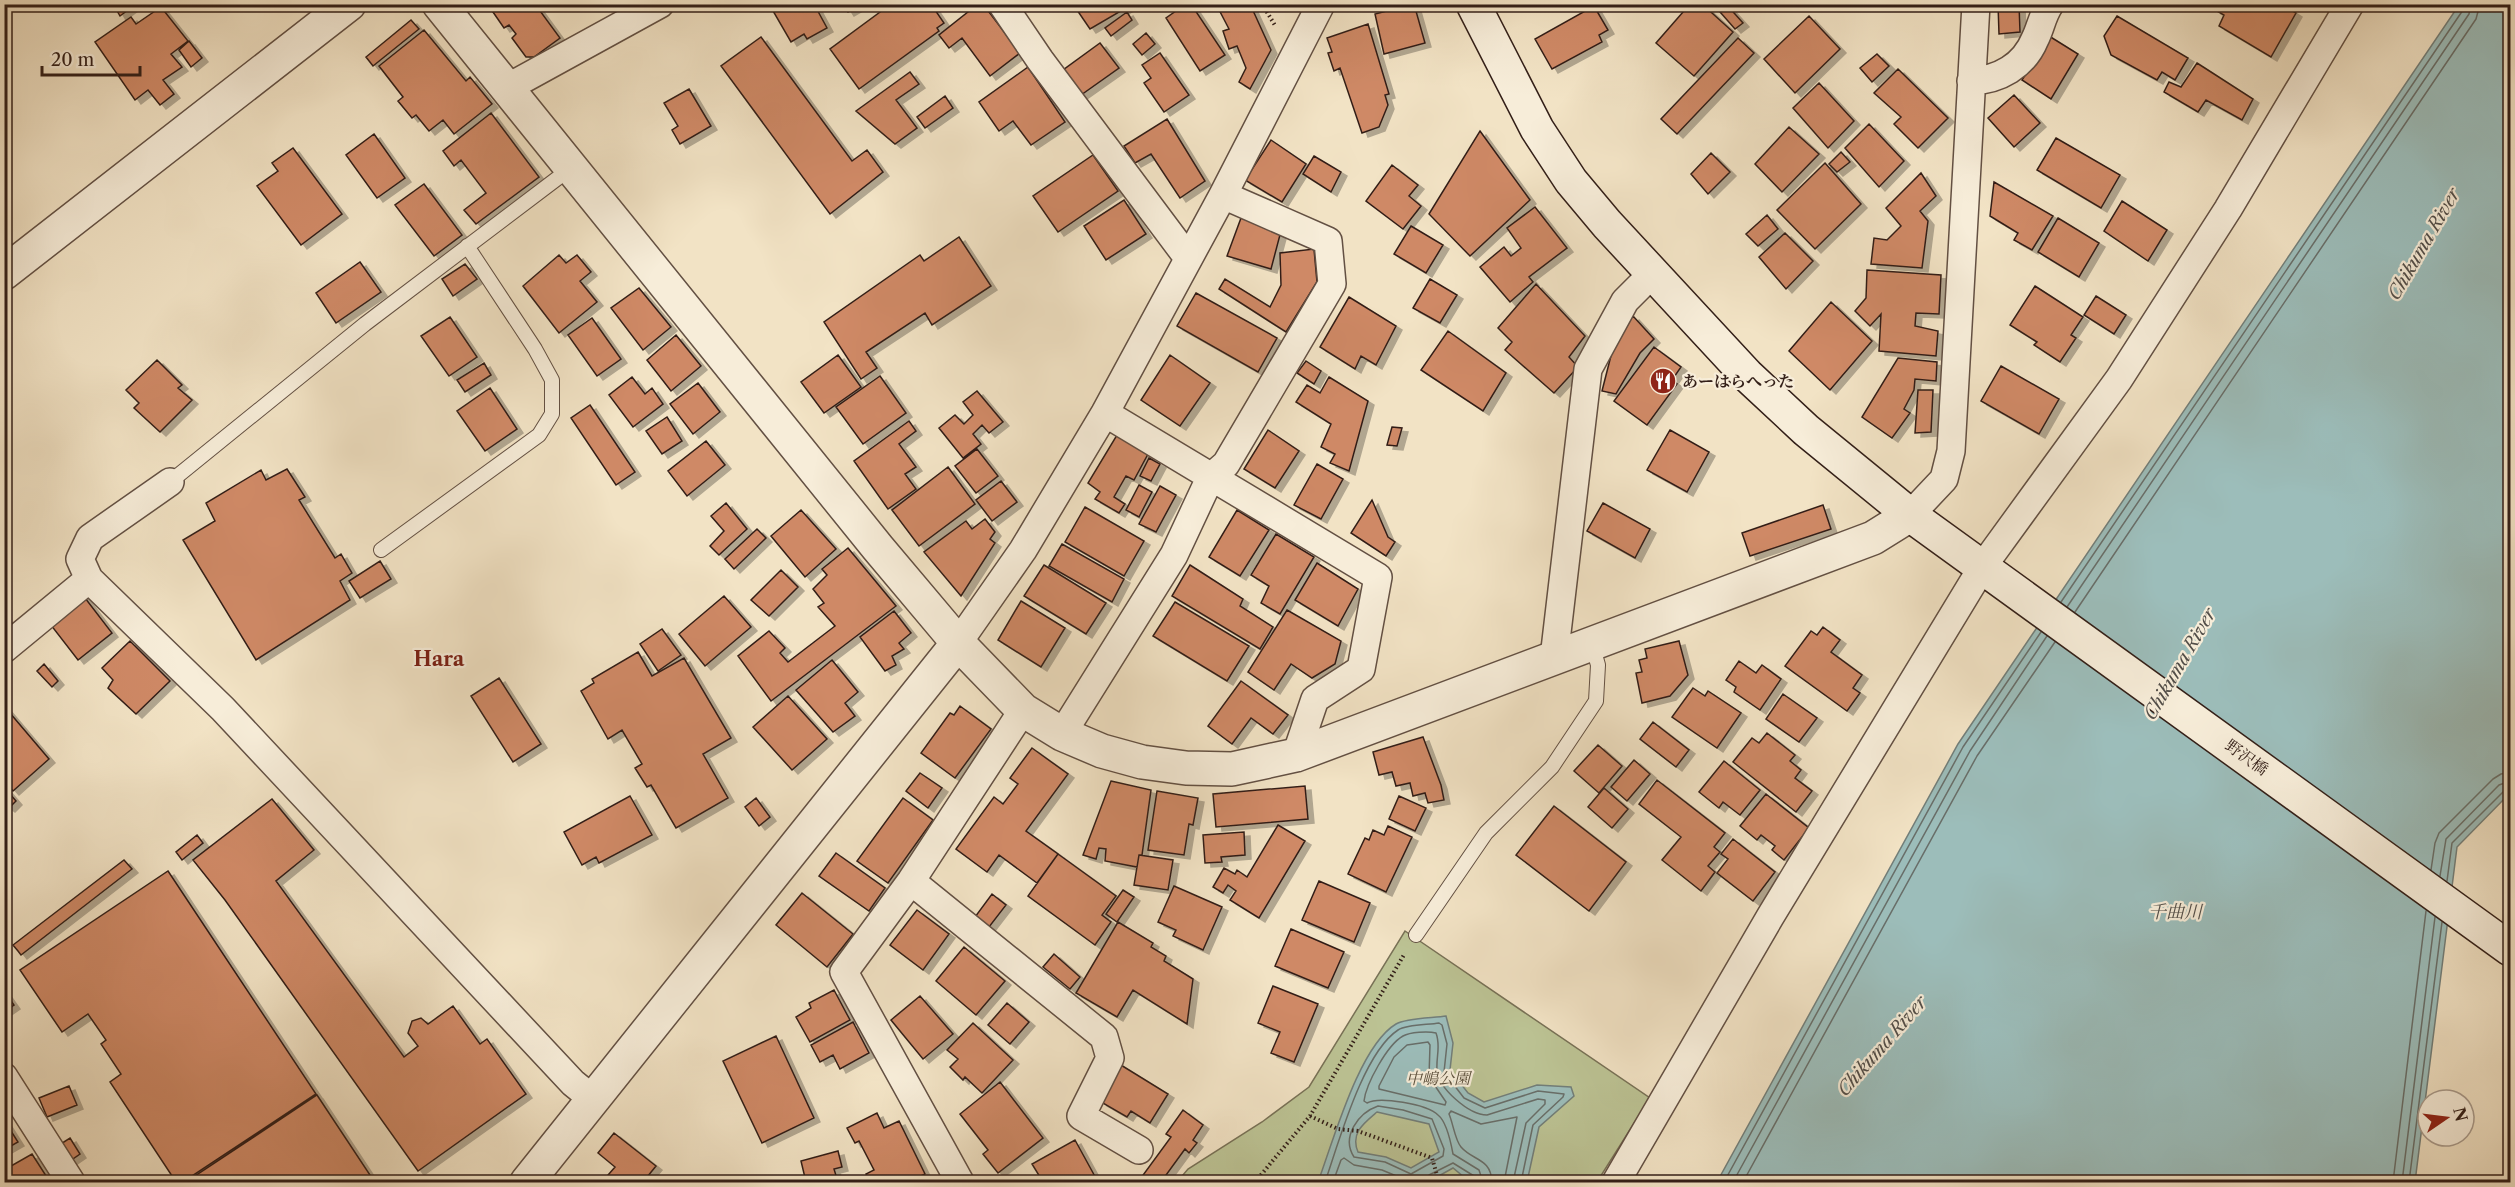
<svg xmlns="http://www.w3.org/2000/svg" width="2515" height="1187" viewBox="0 0 2515 1187" font-family="'Libre Caslon Text','Noto Serif JP',serif">
<style>
.park{fill:#bcc394;stroke:#787156;stroke-width:1.5}
.water{fill:#9cbdba;stroke:#727e79;stroke-width:1.5;fill-rule:evenodd}
.lines{fill:none;stroke-linecap:round;stroke-linejoin:round}
.shore{stroke:#686e69;stroke-width:1.5}
.building{fill:#cf8966;stroke:#331f18;stroke-width:1.5;filter:url(#shadow)}
.service-casing{stroke:#635043;stroke-width:16}
.minor-casing{stroke:#635043;stroke-width:30}
.tertiary-casing{stroke:#635043;stroke-width:36}
.secondary-casing{stroke:#331f18;stroke-width:36}
.path{stroke:#331f18;stroke-width:4;stroke-dasharray:1.5 3;stroke-linecap:butt}
.service{stroke:#f7edd9;stroke-width:14}
.minor{stroke:#f7edd9;stroke-width:27}
.tertiary{stroke:#f7edd9;stroke-width:33}
.secondary{stroke:#f7edd9;stroke-width:33}
.labels{text-anchor:middle;stroke-width:4.5;stroke-linejoin:round;paint-order:stroke}
.poi-label{font-size:16px;font-weight:bold;fill:#331f18;stroke:#f7edd9;text-anchor:start}
.street-label{font-size:16px;fill:#331f18;stroke:#f7edd9}
.park-label{font-size:16px;font-style:italic;fill:#5c503d;stroke:#f7edd9}
.water-label{font-size:18px;font-style:italic;fill:#524e49;stroke:#f7edd9}
.quarter-label{font-size:20px;font-weight:bold;fill:#7a1f14;stroke:#f7edd9}
</style>
<defs>
<filter id="shadow"><feDropShadow dx="6" dy="4" stdDeviation="0" flood-color="#0004"/></filter>
</defs>
<rect width="100%" height="100%" fill="#f2e3c5"/>
<filter id="stains"><feTurbulence type="fractalNoise" baseFrequency=".00333" numOctaves="4"/><feColorMatrix values="0 0 0 0 .2 0 0 0 0 .09 0 0 0 0 .02 0 0 0 .5 -.17"/></filter>
<radialGradient id="worn" r=".72"><stop offset=".6" stop-color="#630" stop-opacity="0"/><stop offset="1" stop-color="#630" stop-opacity=".3"/></radialGradient>
<!-- park -->
<path class="park" d="M1405 931 1650 1098 1597 1182H1177L1188 1169 1262 1122 1309 1087Z"/>
<!-- water -->
<path class="water" d="M2459 5H2510V793L2457 847 2415 1182H1717L1958 744Z
M1446 1016 1453 1043 1450 1070 1468 1093 1484 1102 1537 1085 1571 1087 1574 1096 1539 1127 1527 1182H1470L1453 1168 1428 1182H1318C1333 1142 1359 1046 1396 1024 1406 1018 1434 1018 1446 1016ZM1377 1112 1429 1124 1439 1152 1411 1168 1386 1157 1358 1152C1350 1133 1364 1123 1377 1112Z"/>
<g class="lines">
<!-- shore -->
<path class="shore" d="M2061 602 2463 10 2464 4
M2067 607 2469 14 2471 4
M2075 612 2476 19 2480 4
M2431 870 2435 843 2439 833 2493 779 2501 774 2510 772
M2440 876 2446 839 2499 785 2510 781
M2447 881 2452 843 2504 791 2510 789
M1428 1042 1430 1045 1429 1077 1446 1102 1445 1105 1379 1089V1086L1394 1057 1407 1045Z
M1378 1106 1403 1110 1432 1119 1444 1149 1443 1156 1411 1174 1385 1162 1354 1157C1341 1137 1358 1113 1378 1106Z
M1325 1182C1339 1142 1363 1053 1398 1030 1408 1024 1428 1025 1439 1023L1442 1025 1447 1044 1444 1072 1464 1098 1485 1108 1538 1091 1564 1094 1563 1097 1533 1125 1521 1182
M1333 1182 1341 1160 1344 1158 1354 1165 1382 1170 1406 1180 1419 1182
M1426 1182 1429 1175 1453 1163 1474 1176 1476 1182
M1483 1182 1479 1170 1453 1154C1451 1143 1447 1122 1438 1115 1427 1104 1379 1096 1367 1103L1364 1101C1366 1084 1387 1045 1403 1036 1410 1032 1428 1031 1436 1033 1441 1046 1436 1056 1437 1070 1438 1088 1469 1115 1487 1115L1538 1099 1545 1100V1104L1526 1123 1513 1182
M1492 1182C1491 1158 1473 1161 1461 1147 1455 1140 1453 1123 1449 1114L1451 1111 1481 1124 1517 1117 1504 1182
M1724 1182 1963 747 2041 632
M1733 1182 1970 751 2047 636
M1743 1182 1977 756 2055 642
M2393 1182 2426 911
M2402 1182 2435 917
M2409 1182 2442 922"/>
</g>
<!-- building -->
<path class="building" d="M117 4H136L120 16 116 9 119 7Z
M502 4H535L560 38 534 57H526L512 38 516 34 509 25 504 28 493 12Z
M769 4H814L827 28 807 39 804 34 791 42Z
M843 4H862L848 12Z
M891 4H931L944 23 937 28 939 31 859 89 830 49Z
M978 4H983L1020 53 990 76 962 38 949 48 939 35Z
M1078 4H1124L1126 8 1090 29 1075 7Z
M1186 4H1191L1225 55 1200 71 1166 18Z
M1216 4H1250L1271 50 1250 89 1239 82 1246 68 1237 46 1229 49 1223 31 1229 29Z
M1414 4 1425 43 1384 54 1375 14Z
M1690 4H1702L1733 32 1694 76 1656 43Z
M1713 4H1726L1743 23 1735 29Z
M1998 4H2019L2020 32 1999 34Z
M2218 4H2282L2296 13 2271 57 2219 26 2224 15 2215 10Z
M1594 6 1608 30 1599 35 1602 42 1552 69 1535 39Z
M161 7 188 41 171 54 182 67 163 80 174 94 160 105 148 90 135 100 95 42 131 17 136 24Z
M1127 12 1132 20 1111 36 1105 28Z
M1809 16 1840 49 1795 93 1764 59Z
M2117 16 2188 58 2175 80 2162 72 2157 80 2111 55 2104 36Z
M411 20 419 29 373 66 366 57Z
M1368 24 1389 94 1385 95 1388 105 1379 127 1362 133 1340 68 1334 71 1328 53 1332 52 1327 38Z
M424 30 466 81 470 77 492 104 454 134 443 120 429 131 416 115 412 118 398 101 403 97 379 66Z
M1146 33 1155 44 1142 55 1133 44Z
M2049 36 2078 54 2051 99 2022 80Z
M761 37 852 161 867 150 883 172 830 214 721 66Z
M1738 38 1754 53 1677 134 1661 119Z
M189 41 202 58 191 67 179 50Z
M1100 43 1119 68 1081 95 1063 70Z
M1160 53 1189 95 1164 112 1144 83 1151 78 1142 65Z
M1877 54 1889 66 1872 82 1860 68Z
M2197 63 2253 99 2242 120 2206 100 2198 112 2164 92 2169 82 2181 87Z
M1028 67 1065 122 1031 145 1013 121 999 131 979 102Z
M1898 69 1948 118 1918 148 1894 124 1901 117 1874 93Z
M910 72 919 84 896 100 917 128 895 144 856 111Z
M1819 83 1854 121 1828 148 1793 108Z
M689 89 711 126 680 144 672 130 678 126 664 103Z
M2014 95 2040 123 2014 147 1988 118Z
M945 96 953 108 925 128 917 117Z
M491 113 539 177 476 224 464 210 486 193 461 160 454 166 443 151Z
M1167 119 1205 181 1180 198 1151 154 1135 163 1124 146Z
M1869 124 1904 161 1879 187 1845 148Z
M1789 127 1819 154 1782 192 1755 164Z
M1480 131 1530 200 1470 256 1429 214Z
M374 134 405 178 377 198 346 155Z
M2056 138 2120 175 2101 208 2037 170Z
M1271 140 1306 164 1282 202 1245 180Z
M293 148 342 214 301 245 257 186 278 171 272 163Z
M1841 152 1850 162 1837 172 1829 164Z
M1711 153 1730 172 1708 194 1691 174Z
M1093 155 1118 191 1058 232 1033 196Z
M1314 156 1341 172 1331 192 1303 174Z
M1825 163 1861 204 1815 249 1777 210Z
M1392 165 1418 185 1409 196 1421 206 1403 229 1366 201Z
M1921 173 1936 196 1920 211 1928 221 1922 268 1871 264 1874 238 1887 240 1901 226 1886 208Z
M1994 182 2053 216 2032 250 2014 240 2018 233 1990 216Z
M424 184 462 235 434 256 395 205Z
M1124 200 1146 234 1106 260 1084 226Z
M2122 201 2167 230 2148 261 2104 231Z
M1535 207 1567 248 1529 277 1533 282 1510 302 1480 267 1504 247 1511 256 1521 248 1507 228Z
M1767 215 1778 229 1758 246 1746 234Z
M1241 218 1281 231 1271 269 1227 256Z
M2058 218 2099 243 2079 277 2038 252Z
M1411 226 1443 245 1426 273 1394 254Z
M1785 233 1813 261 1786 289 1759 257Z
M959 237 991 286 932 325 925 313 866 352 877 368 861 379 824 322 920 255 924 261Z
M1314 249 1317 282 1286 332 1219 289 1225 279 1270 307 1281 285 1280 253Z
M559 255 566 263 577 255 591 272 580 281 597 302 559 333 523 286Z
M360 262 381 292 336 323 316 293Z
M465 264 477 279 453 296 442 279Z
M1867 270 1941 275 1939 314 1916 313 1915 326 1938 331 1936 356 1879 351 1881 314 1870 326 1855 311 1866 298Z
M1430 279 1457 295 1440 323 1413 308Z
M1536 284 1585 336 1569 357 1578 367 1554 393 1505 350 1512 342 1498 328Z
M2035 286 2083 317 2071 335 2076 338 2060 362 2034 345 2037 342 2010 325Z
M639 288 671 327 643 350 611 308Z
M1196 293 1277 338 1258 372 1177 326Z
M2096 296 2126 315 2114 334 2084 315Z
M1349 297 1396 326 1376 365 1361 356 1355 369 1320 347Z
M1831 302 1872 341 1830 390 1789 351Z
M1633 316 1654 339 1640 353 1616 394 1602 391 1617 332Z
M450 317 477 357 449 376 421 336Z
M592 318 621 359 597 376 568 335Z
M1448 331 1506 373 1483 411 1421 370Z
M676 335 701 366 671 391 647 360Z
M1654 347 1681 367 1672 380 1677 384 1647 425 1614 401Z
M838 355 861 387 824 413 801 382Z
M1170 355 1210 383 1180 426 1141 400Z
M1898 358 1937 362 1936 381 1915 379 1914 390 1904 409 1910 413 1892 438 1862 417Z
M157 360 182 385 178 388 192 400 160 432 134 408 139 403 126 390Z
M1306 361 1321 371 1314 384 1297 373Z
M484 363 491 375 465 392 457 380Z
M2001 366 2059 399 2039 434 1981 401Z
M880 376 906 413 863 444 836 407Z
M632 377 645 394 652 388 663 404 633 427 609 395Z
M1329 377 1368 401 1349 471 1330 463 1335 454 1321 447 1331 424 1296 402 1307 385 1320 393Z
M698 383 720 412 693 434 670 404Z
M490 388 517 429 485 451 457 411Z
M1918 390H1933L1931 432 1915 433Z
M977 391 1003 422 989 433 982 425 973 434 981 444 963 458 939 428 955 415 964 424 973 415 963 402Z
M590 405 635 472 616 485 571 418Z
M667 417 682 441 662 454 646 431Z
M909 421 916 431 899 444 916 467 905 474 916 489 888 509 854 461Z
M1392 427 1402 428 1397 446 1387 445Z
M1268 430 1299 451 1275 488 1244 469Z
M1670 430 1709 452 1687 492 1647 470Z
M1117 435 1148 454 1134 480 1126 476 1114 497 1125 504 1119 513 1095 499 1100 492 1088 483Z
M706 441 725 465 687 496 668 471Z
M977 449 998 476 976 493 955 466Z
M1149 458 1160 464 1151 481 1140 476Z
M1317 464 1343 479 1321 519 1294 505Z
M948 467 975 504 919 546 892 510Z
M287 469 305 497 299 500 335 558 341 554 352 573 340 581 350 600 256 660 183 540 215 521 206 503 261 470 266 480Z
M1001 481 1017 502 992 521 976 500Z
M1139 485 1152 492 1139 517 1126 510Z
M1160 486 1176 495 1156 532 1139 524Z
M1372 500 1388 537 1395 542 1386 556 1351 533Z
M726 503 747 529 719 555 710 546 724 531 711 516Z
M1603 503 1650 529 1635 558 1587 531Z
M1823 505 1831 529 1750 556 1742 533Z
M1085 507 1144 541 1124 576 1065 542Z
M801 510 836 549 805 577 771 536Z
M1237 510 1269 530 1240 576 1209 557Z
M985 519 995 532 990 539 995 543 961 596 924 552 966 521 972 529Z
M757 529 766 538 734 569 725 559Z
M1276 534 1314 557 1280 614 1261 603 1269 586 1251 575Z
M1062 544 1124 579 1112 602 1049 566Z
M848 548 896 606 771 701 738 656 769 631 785 648 780 653 788 662 835 626 818 607 824 603 813 589 827 575 822 569Z
M380 561 391 579 360 598 349 581Z
M1317 563 1358 589 1338 626 1295 600Z
M1044 565 1106 603 1086 634 1024 596Z
M1190 565 1243 599 1240 606 1273 627 1260 649 1172 596Z
M781 570 798 587 769 616 751 600Z
M82 594 112 633 78 660 47 620Z
M724 596 751 627 705 666 679 634Z
M1021 601 1065 628 1041 667 998 640Z
M1175 602 1249 646 1227 681 1153 636Z
M1287 610 1341 641 1335 664 1312 678 1291 664 1274 690 1248 672Z
M894 611 911 633 899 643 904 649 892 656 896 665 885 671 860 637Z
M1823 627 1840 640 1831 652 1862 675 1853 688 1860 693 1847 711 1785 666 1811 631 1817 635Z
M662 629 681 655 658 671 640 644Z
M130 641 170 681 136 714 108 688 113 680 102 668Z
M1679 641 1688 675 1670 696 1642 703 1636 673 1642 672 1639 660 1647 658 1645 649Z
M638 652 652 676 684 658 731 738 703 754 728 798 676 828 651 785 647 787 635 768 642 764 622 730 608 739 581 691 594 683 592 679Z
M832 660 858 692 845 703 855 716 833 732 796 690Z
M1739 661 1756 673 1762 665 1781 679 1760 710 1734 692 1736 687 1726 680Z
M44 664 58 681 52 687 37 671Z
M499 678 541 744 513 762 471 696Z
M1241 681 1288 715 1273 734 1251 718 1232 744 1208 726Z
M1693 688 1705 696 1708 691 1741 713 1717 748 1672 717Z
M1783 694 1817 718 1799 742 1766 719Z
M788 696 827 739 792 770 753 727Z
M4 706 49 759 13 791 4 781Z
M960 706 991 729 955 778 921 753 950 713 954 715Z
M1653 722 1689 750 1676 767 1640 739Z
M1767 733 1795 755 1790 761 1801 770 1795 778 1812 791 1796 812 1733 762 1752 738 1759 743Z
M1423 737 1441 785 1444 800 1428 803 1425 793 1413 796 1410 783 1396 786 1392 772 1379 775 1373 752Z
M1598 745 1622 766 1599 793 1574 771Z
M1032 748 1068 774 1026 831 1058 854 1037 883 999 855 987 872 956 849 994 797 1003 804 1018 784 1010 778Z
M1634 760 1650 774 1627 801 1611 787Z
M1724 761 1760 790 1740 815 1723 802 1719 808 1699 792Z
M920 773 942 788 928 808 906 791Z
M1657 780 1725 833 1714 847 1720 852 1708 866 1715 872 1701 891 1662 860 1681 837 1639 804Z
M1111 781 1151 790 1142 855H1139L1137 867 1105 861 1106 849 1099 848 1096 859 1083 855Z
M1305 786 1308 819 1216 827 1213 794Z
M4 787 16 801 9 808 4 804Z
M1604 788 1628 809 1612 828 1588 807Z
M1157 791 1198 798 1193 825 1189 824 1184 855 1148 850Z
M1766 794 1809 828 1784 860 1772 850 1775 846 1761 835 1757 840 1740 826Z
M630 796 652 835 599 863 596 857 582 865 564 832Z
M1399 796 1426 808 1415 831 1389 819Z
M756 798 770 817 759 826 745 807Z
M903 798 933 820 888 883 857 861Z
M272 799 314 850 276 881 404 1057 418 1046 408 1033 412 1021 421 1018 428 1024 453 1006 480 1044 487 1039 526 1094 418 1171 225 900 193 860Z
M1554 806 1626 862 1589 911 1516 855Z
M1278 825 1305 841 1259 918 1230 900 1236 891 1228 885 1223 893 1213 887 1224 868 1235 874 1237 870 1247 877Z
M1388 826 1412 837 1386 892 1348 874 1365 838 1369 840 1373 830 1384 835Z
M1244 832 1245 855 1221 857 1222 862 1205 863 1203 835Z
M197 835 203 843 182 860 176 852Z
M1733 839 1775 872 1753 901 1717 873 1728 859 1721 854Z
M836 853 885 888 869 911 819 876Z
M1058 854 1116 896 1102 915 1111 922 1095 945 1028 896Z
M1139 855 1173 860 1168 890 1134 885Z
M124 860 132 869 21 955 18 951 13 945Z
M168 871 316 1094 183 1182H176L110 1082 121 1074 101 1044 106 1040 88 1014 62 1032 20 970Z
M1319 881 1370 903 1354 942 1302 920Z
M1174 886 1222 907 1203 950 1173 936 1176 930 1158 922Z
M1123 890 1134 897 1117 922 1106 914Z
M802 893 853 934 827 967 776 925Z
M992 894 1006 905 989 927 975 917Z
M917 910 949 934 923 970 890 945Z
M1118 922 1153 943 1151 947 1166 956 1164 961 1193 979 1187 1024 1133 990 1117 1017 1076 993Z
M1291 929 1344 952 1328 988 1275 966Z
M964 947 1005 981 976 1015 936 981Z
M1054 954 1080 977 1070 989 1043 967Z
M1273 986 1318 1004 1294 1062 1271 1053 1280 1032 1258 1023Z
M834 990 850 1020 810 1042 796 1017 811 1008 809 1003Z
M4 991 14 1005 4 1012Z
M920 996 953 1034 923 1059 891 1020Z
M1007 1003 1029 1022 1010 1044 988 1025Z
M853 1022 869 1053 840 1069 833 1055 820 1062 811 1045Z
M973 1023 1013 1060 982 1093 965 1077 963 1080 950 1067 958 1059 947 1050Z
M776 1036 814 1118 762 1143 723 1061Z
M1116 1062 1168 1094 1150 1123 1131 1111 1127 1117 1101 1102Z
M1000 1082 1043 1138 998 1173 983 1154 988 1150 960 1114Z
M69 1086 77 1105 47 1117 39 1098Z
M317 1095 370 1175 358 1182H186Z
M1183 1110 1203 1125 1193 1140 1197 1143 1189 1153 1185 1149 1161 1182H1138L1171 1137 1166 1134Z
M877 1113 884 1128 899 1121 925 1174 909 1182H871L866 1174 874 1170 859 1141 855 1143 847 1128Z
M4 1120 18 1142 4 1150Z
M614 1133 656 1166 643 1182H602L615 1167 598 1153Z
M70 1138 80 1154 67 1163 56 1147Z
M1075 1140 1098 1182H1043L1032 1164Z
M838 1151 842 1167 834 1169 838 1182H806L801 1161Z
M32 1154 50 1182H4V1170Z
M800 1177 803 1182H780L787 1179 788 1182Z"/>
<g class="lines">
<defs>
<path id="service" d="M170 482 365 324 571 168
M381 550 539 435 552 414V380L535 349 467 246
M1416 935 1486 833 1552 767 1596 701 1598 665 1592 644"/>
<path id="minor" d="M1002 4 1040 60 1188 258
M1971 81C1999 80 2024 66 2035 39 2041 27 2042 16 2050 4
M507 88 660 4
M1105 413 1378 577 1361 669 1315 699 1296 755
M1910 515 1944 479 1951 451 1976 4
M89 579 223 709 573 1083 594 1100
M958 643 1023 550 1105 413 1223 195 1321 4
M4 649 89 579 80 559 90 538 170 482
M1554 658 1588 369 1625 301 1652 274
M1062 734 1174 555 1210 478 1226 464 1332 284 1328 241 1223 195
M911 881 1104 1037 1110 1058 1081 1116 1139 1150
M4 1077 71 1182
M960 1182 844 972 911 881 1023 710
M1616 1182 1770 917 1983 566 2119 379 2228 209 2350 4"/>
<path id="tertiary" d="M439 4 878 548 958 643 1023 710 1062 734 1102 751 1142 762 1186 768 1232 769 1296 755 1873 538 1910 515
M4 273 349 4
M527 1182 958 643"/>
<path id="secondary" d="M1473 4 1537 129 1571 181 1607 224 1747 375 1806 430 1910 515 2510 949"/>
</defs>
<!-- service casing -->
<use href="#service" class="service-casing"/>
<!-- minor casing -->
<use href="#minor" class="minor-casing"/>
<!-- tertiary casing -->
<use href="#tertiary" class="tertiary-casing"/>
<!-- secondary casing -->
<use href="#secondary" class="secondary-casing"/>
<!-- path -->
<path class="path" d="M1262 4 1276 27
M1310 1116 1338 1129 1358 1131 1432 1158 1439 1182
M1255 1182 1310 1116 1405 953"/>
<!-- service -->
<use href="#service" class="service"/>
<!-- minor -->
<use href="#minor" class="minor"/>
<!-- tertiary -->
<use href="#tertiary" class="tertiary"/>
<!-- secondary -->
<use href="#secondary" class="secondary"/>
</g>
<!-- icons -->
<defs>
<symbol id="restaurant-disc" viewBox="-11 -11 22 22"><circle r="9.5" fill="#8f2418" stroke="#f7edd9"/><path d="M-5-6h1v4h1v-4h1v4h1v-4h1v5L-1.5 .5V6h-2V.5L-5-1ZM5-6V6H3V1.5H1.5Q1.5-4 5-6Z" fill="#fff"/></symbol>
</defs>
<g fill-rule="evenodd">
<use href="#restaurant-disc" x="1648" y="366" width="30" height="30"/>
</g>
<g class="labels">
<!-- poi labels -->
<g class="poi-label">
<text x="1682" y="387">あーはらへった</text>
</g>
<!-- street labels -->
<g class="street-label">
<text transform="translate(2247 757) rotate(36)" y="6">野沢橋</text>
</g>
<!-- park labels -->
<g class="park-label">
<text x="1438" y="1084">中嶋公園</text>
</g>
<!-- water labels -->
<g class="water-label">
<text transform="translate(2424 244) rotate(-60)" y="6">Chikuma River</text>
<text transform="translate(2180 664) rotate(-60)" y="6">Chikuma River</text>
<text x="2175" y="918">千曲川</text>
<text transform="translate(1882 1046) rotate(-49)" y="6">Chikuma River</text>
</g>
<!-- quarter labels -->
<g class="quarter-label">
<text x="439" y="666">Hara</text>
</g>
</g>
<!-- margin -->
<rect width="2515" height="1187" fill="none" stroke="#f2e3c5" stroke-width="24"/>
<rect x="6" y="6" width="2503" height="1175" fill="none" stroke="#331f18" stroke-width="3"/>
<rect x="12" y="12" width="2491" height="1163" fill="none" stroke="#331f18" stroke-width="1.5"/>
<!-- north arrow -->
<g transform="translate(2446 1118) rotate(76)"><circle r="28" fill="#f7edd9" stroke="#a99b8c" stroke-width="1.5"/>
<path d="M0-4.5L10 22L0 15L-10 22Z" fill="#8f2418"/>
<text y="-9" font-size="16" font-weight="bold" text-anchor="middle" fill="#331f18">N</text>
</g>
<!-- scale -->
<path d="M42 66v9h98v-9" fill="none" stroke="#331f18" stroke-width="3"/>
<text x="51" y="66" font-size="18" fill="#331f18" stroke="#f7edd9" stroke-width="4.5" paint-order="stroke">20 m</text>
<rect width="100%" height="100%" filter="url(#stains)"/>
<rect width="100%" height="100%" fill="url(#worn)"/>
</svg>
